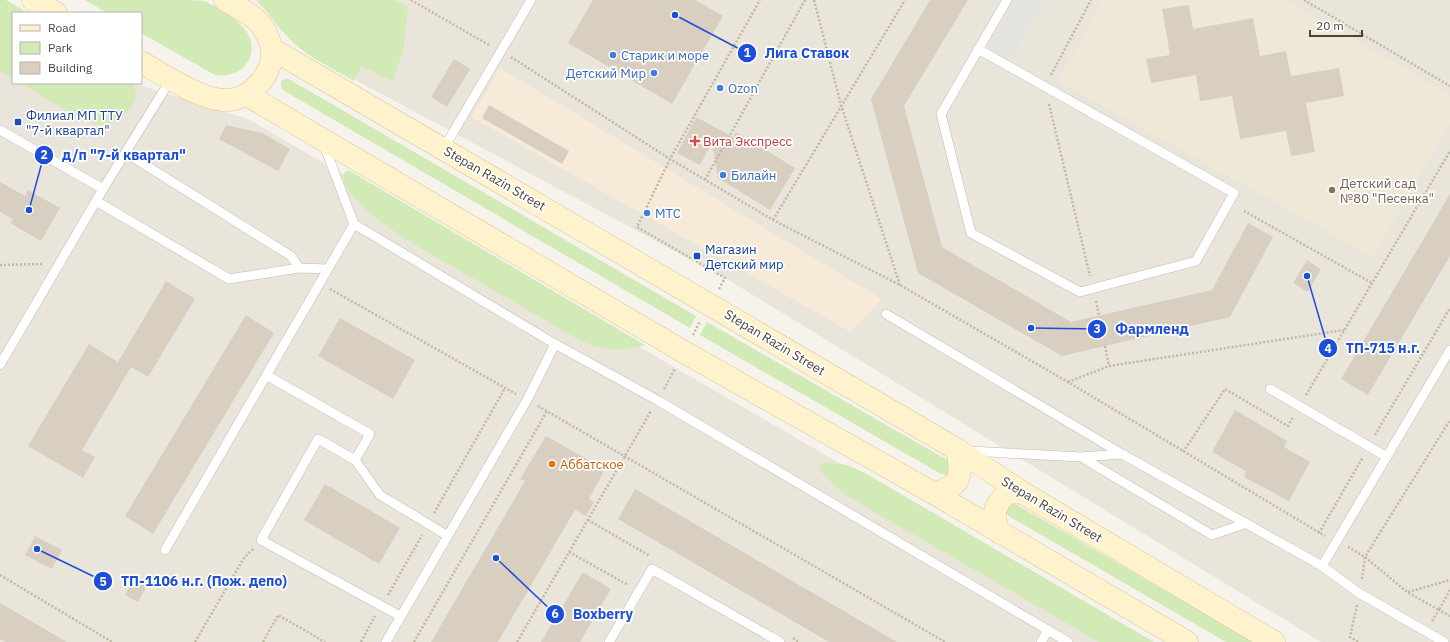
<svg xmlns="http://www.w3.org/2000/svg" width="1450" height="642" viewBox="0 0 1450 642" font-family="'IBM Plex Sans',sans-serif">
<style>
.residential{fill:#eae5da}
.commercial{fill:#f7ead8}
.education{fill:#efe8d6}
.green{fill:#d2eab5}
.parking{fill:#e5e3e0}
.building{fill:#d8cfc1}
.lines{fill:none;stroke-linecap:round;stroke-linejoin:round}
.service-casing{stroke:#c2bbae;stroke-width:10}
.secondary-casing{stroke:#d6c79b;stroke-width:23}
.path{stroke:#c4b79f;stroke-width:2.5;stroke-dasharray:2 2;stroke-linecap:butt}
.service{stroke:#fff;stroke-width:9}
.secondary{stroke:#fff3cd;stroke-width:22}
.shop-dot{fill:#3f7fe0;stroke:#fff;stroke-width:1.5}
.transit-dot{fill:#1a4fb4;stroke:#fff;stroke-width:1.5}
.health-dot{fill:#e0444e;stroke:#fff;stroke-width:1.5}
.education-dot{fill:#8d6e63;stroke:#fff;stroke-width:1.5}
.food-dot{fill:#e8710a;stroke:#fff;stroke-width:1.5}
.labels{text-anchor:middle;stroke-width:3.5;stroke-linejoin:round;paint-order:stroke}
.shop-label{font-size:13px;fill:#366cbe;stroke:#fff;text-anchor:start}
.transit-label{font-size:13px;fill:#164399;stroke:#fff;text-anchor:start}
.health-label{font-size:13px;fill:#be3a42;stroke:#fff;text-anchor:start}
.street-label{font-size:13px;fill:#4b4439;stroke:#fff}
.education-label{font-size:13px;fill:#785e54;stroke:#fff;text-anchor:start}
.food-label{font-size:13px;fill:#c56008;stroke:#fff;text-anchor:start}
.leader{fill:none;stroke:#1d4ed8;stroke-width:1.5}
.callout-dot{fill:#1d4ed8;stroke:#fff;stroke-width:1.5}
.mark-label{font-size:12px;text-anchor:middle;font-weight:bold;fill:#fff}
.callout-label{font-size:14px;text-anchor:middle;font-weight:bold;fill:#1d4ed8;stroke:#fff;stroke-width:3.5;stroke-linejoin:round;paint-order:stroke}
</style>
<rect width="100%" height="100%" fill="#f6f3ec"/>
<!-- residential -->
<path class="residential" d="M255 0H1450V642H1321L725 278 331 67 303 49Z
M0 6 13 14V83H133L248 119 1147 642H0Z"/>
<!-- commercial -->
<path class="commercial" d="M500 68 882 299 851 332 471 117Z"/>
<!-- education -->
<path class="education" d="M1103 0H1285L1450 95V123L1373 257 1058 81Z"/>
<!-- green -->
<path class="green" d="M0 0H6L28 13H13V79L0 71Z
M85 0C114 0 144 0 174 0 183 0 196 0 204 1 219 7 237 18 246 31 262 54 242 80 215 75L141 33V13H107Z
M258 0H395L408 7 403 51 393 82 361 66 354 81C330 67 303 55 285 34 275 24 267 11 258 0Z
M287 78 696 316 690 328 286 92C282 89 280 86 281 81Z
M21 83H133C138 94 136 103 128 111 121 117 110 125 101 125 82 124 39 93 21 83Z
M346 171H350L645 345C617 353 605 351 579 340 541 318 502 295 464 273 436 257 407 241 381 222 371 214 334 183 346 171Z
M707 322 949 461 952 473 947 475 941 474 700 335Z
M823 462 847 465 865 473 1154 642H1099L849 497 837 488 819 470Z
M1014 503 1253 642H1226L1007 515 1004 511 1006 504Z"/>
<!-- parking -->
<path class="parking" d="M1015 0H1039L1043 2 1012 60 989 47Z"/>
<!-- building -->
<path class="building" d="M593 0H695L723 16 672 104 568 43Z
M930 0H968L904 106 942 247 1071 322 1212 290 1248 223 1273 237 1230 317 1062 356 918 273 871 99Z
M1189 5 1193 29 1253 18 1260 56 1286 51 1291 76 1339 68 1344 96 1306 103 1315 152 1291 156 1286 131 1240 139 1232 96 1200 101 1196 75 1151 83 1146 59 1170 55 1162 9Z
M454 59 470 69 447 107 431 97Z
M489 105 569 151 562 164 482 118Z
M696 117 733 137 736 132 795 168 770 210 718 178 712 143 700 165 677 153Z
M226 125 262 133 290 149 278 171 219 139Z
M0 182 25 196 28 190 60 208 41 241 10 223 13 219 0 212Z
M1450 194V256L1368 395 1341 379Z
M1307 260 1321 269 1308 292 1293 283Z
M166 281 195 299 148 377 131 367 82 450 95 457 83 478 28 446 89 344 118 362Z
M246 315 274 333 153 534 125 516Z
M340 318 415 360 393 399 318 356Z
M1235 410 1287 441 1284 447 1310 462 1289 501 1244 477 1246 471 1212 452Z
M546 436 605 469 589 499 594 502 586 516 575 510 498 642H431L525 481 520 479Z
M325 484 400 528 379 564 304 520Z
M635 489 897 642H829L618 519Z
M35 536 62 550 52 569 25 555Z
M583 572 611 589 580 642H541Z
M135 576 148 584 138 602 125 595Z
M0 603 67 642H6L0 639Z"/>
<g class="lines">
<defs>
<path id="service" d="M978 49 1234 193 1196 261 1080 292 971 233 941 114 1007 0
M0 130 103 189 171 79
M324 145 354 224 555 344 657 400 1068 642
M444 148 531 0
M126 153 291 256 299 268
M96 201 229 279 299 268 327 269
M886 314 1122 454
M0 365 103 189
M266 375 370 434 355 460 380 495 448 536
M1270 389 1387 457
M969 451 1081 457 1122 454 1322 566 1359 593 1444 642
M1081 457 1212 535 1244 524
M355 460 318 439 261 540 400 616
M165 550 354 224
M1322 566 1450 350
M386 642 527 400 555 344
M609 642 652 569 780 642
M1041 642 1048 630"/>
<path id="secondary" d="M33 0 56 13
M272 49 958 450 1023 493 1274 642
M141 62C162 74 200 99 223 100 249 102 274 75 272 49 271 43 266 34 264 29 256 16 238 7 225 0
M247 95 684 352 935 494 1187 642
M935 494C964 482 960 480 958 450
M999 532C991 513 994 506 1008 492L1023 493"/>
</defs>
<!-- service casing -->
<use href="#service" class="service-casing"/>
<!-- secondary casing -->
<use href="#secondary" class="secondary-casing"/>
<!-- path -->
<path class="path" d="M411 0 489 45
M814 0 841 105 900 285
M1304 0 1450 86
M511 57 670 159 773 220 900 285 1068 382 1325 536
M1051 75 1091 0
M1049 104 1090 276
M705 180 805 0
M1244 211 1372 283
M773 220 905 0
M0 265 43 264
M330 289 516 394
M719 289 725 278 637 227 670 159 760 0
M1096 301 1099 316
M693 335 700 321
M1105 346 1109 366
M1068 382 1109 366 1344 330
M664 389 675 369
M1306 395 1450 151
M538 406 945 642
M1375 435 1450 308
M1183 452 1225 389 1288 426 1293 417
M434 513 505 388
M588 520 650 556
M1319 533 1363 457
M1348 547 1365 557 1407 592 1439 610 1450 590
M569 552 628 585
M0 575 112 642
M1362 579 1365 557 1450 420
M1408 592 1450 580
M388 595 422 535
M1357 605 1350 637 1359 642
M1432 621 1439 610 1450 616
M793 638 799 642
M195 642 244 558 253 549
M263 642 278 615 325 642
M361 642 375 616
M414 642 547 411
M517 642 651 411"/>
<!-- service -->
<use href="#service" class="service"/>
<!-- secondary -->
<use href="#secondary" class="secondary"/>
</g>
<!-- markers -->
<g class="shop-dot">
<circle cx="613" cy="55" r="4"/>
<circle cx="654" cy="73" r="4"/>
<circle cx="720" cy="88" r="4"/>
<circle cx="723" cy="175" r="4"/>
<circle cx="647" cy="213" r="4"/>
</g>
<g class="transit-dot">
<rect x="14" y="118" width="8" height="8" rx="2"/>
<rect x="693" y="252" width="8" height="8" rx="2"/>
</g>
<path class="health-dot" d="M693 135h4v4h4v4h-4v4h-4v-4h-4v-4h4z"/>
<circle class="education-dot" cx="1332" cy="190" r="4"/>
<circle class="food-dot" cx="552" cy="464" r="4"/>
<g class="labels">
<!-- shop labels -->
<g class="shop-label">
<text x="621" y="60">Старик и море</text>
<text x="646" y="78" text-anchor="end">Детский Мир</text>
<text x="728" y="93">Ozon</text>
<text x="731" y="180">Билайн</text>
<text x="655" y="218">МТС</text>
</g>
<!-- transit labels -->
<g class="transit-label">
<text x="26" y="120">Филиал МП ТТУ<tspan x="26" dy="15">"7-й квартал"</tspan></text>
<text x="705" y="254">Магазин<tspan x="705" dy="15">Детский мир</tspan></text>
</g>
<!-- health labels -->
<g class="health-label">
<text x="703" y="146">Вита Экспресс</text>
</g>
<!-- street labels -->
<g class="street-label">
<text transform="translate(495 178) rotate(30)" y="5">Stepan Razin Street</text>
<text transform="translate(775 342) rotate(31)" y="5">Stepan Razin Street</text>
<text transform="translate(1052 509) rotate(31)" y="5">Stepan Razin Street</text>
</g>
<!-- education labels -->
<g class="education-label">
<text x="1340" y="188">Детский сад<tspan x="1340" dy="15">№80 "Песенка"</tspan></text>
</g>
<!-- food labels -->
<g class="food-label">
<text x="560" y="469">Аббатское</text>
</g>
</g>
<!-- callouts -->
<path class="leader" d="M675 15L747 53M29 210L44 155M1031 328L1097 329M1307 276L1328 348M37 549L103 581M496 558L555 614"/>
<g class="callout-dot">
<circle cx="675" cy="15" r="4"/>
<circle cx="29" cy="210" r="4"/>
<circle cx="1031" cy="328" r="4"/>
<circle cx="1307" cy="276" r="4"/>
<circle cx="37" cy="549" r="4"/>
<circle cx="496" cy="558" r="4"/>
<circle cx="747" cy="53" r="10"/>
<circle cx="44" cy="155" r="10"/>
<circle cx="1097" cy="329" r="10"/>
<circle cx="1328" cy="348" r="10"/>
<circle cx="103" cy="581" r="10"/>
<circle cx="555" cy="614" r="10"/>
</g>
<g class="mark-label">
<text x="747" y="57">1</text>
<text x="44" y="159">2</text>
<text x="1097" y="333">3</text>
<text x="1328" y="353">4</text>
<text x="103" y="586">5</text>
<text x="555" y="618">6</text>
</g>
<g class="callout-label">
<text x="807" y="58">Лига Ставок</text>
<text x="124" y="160">д/п "7-й квартал"</text>
<text x="1152" y="334">Фармленд</text>
<text x="1383" y="353">ТП-715 н.г.</text>
<text x="204" y="586">ТП-1106 н.г. (Пож. депо)</text>
<text x="603" y="619">Boxberry</text>
</g>
<!-- legend -->
<rect x="12" y="12" width="130" height="72" fill="#ffffff" stroke="#b7b4b0"/>
<rect x="20" y="25" width="20" height="6" fill="#fff3cd" stroke="#b7b4b0"/>
<text x="48" y="32" font-size="12" fill="#4b4439">Road</text>
<rect x="20" y="42" width="20" height="12" fill="#d2eab5" stroke="#b7b4b0"/>
<text x="48" y="52" font-size="12" fill="#4b4439">Park</text>
<rect x="20" y="62" width="20" height="12" fill="#d8cfc1" stroke="#b7b4b0"/>
<text x="48" y="72" font-size="12" fill="#4b4439">Building</text>
<!-- scale -->
<path d="M1310 30v6h52v-6" fill="none" stroke="#4b4439" stroke-width="2"/>
<text x="1316" y="30" font-size="12" fill="#4b4439" stroke="#ffffff" stroke-width="3" paint-order="stroke">20 m</text>
</svg>
